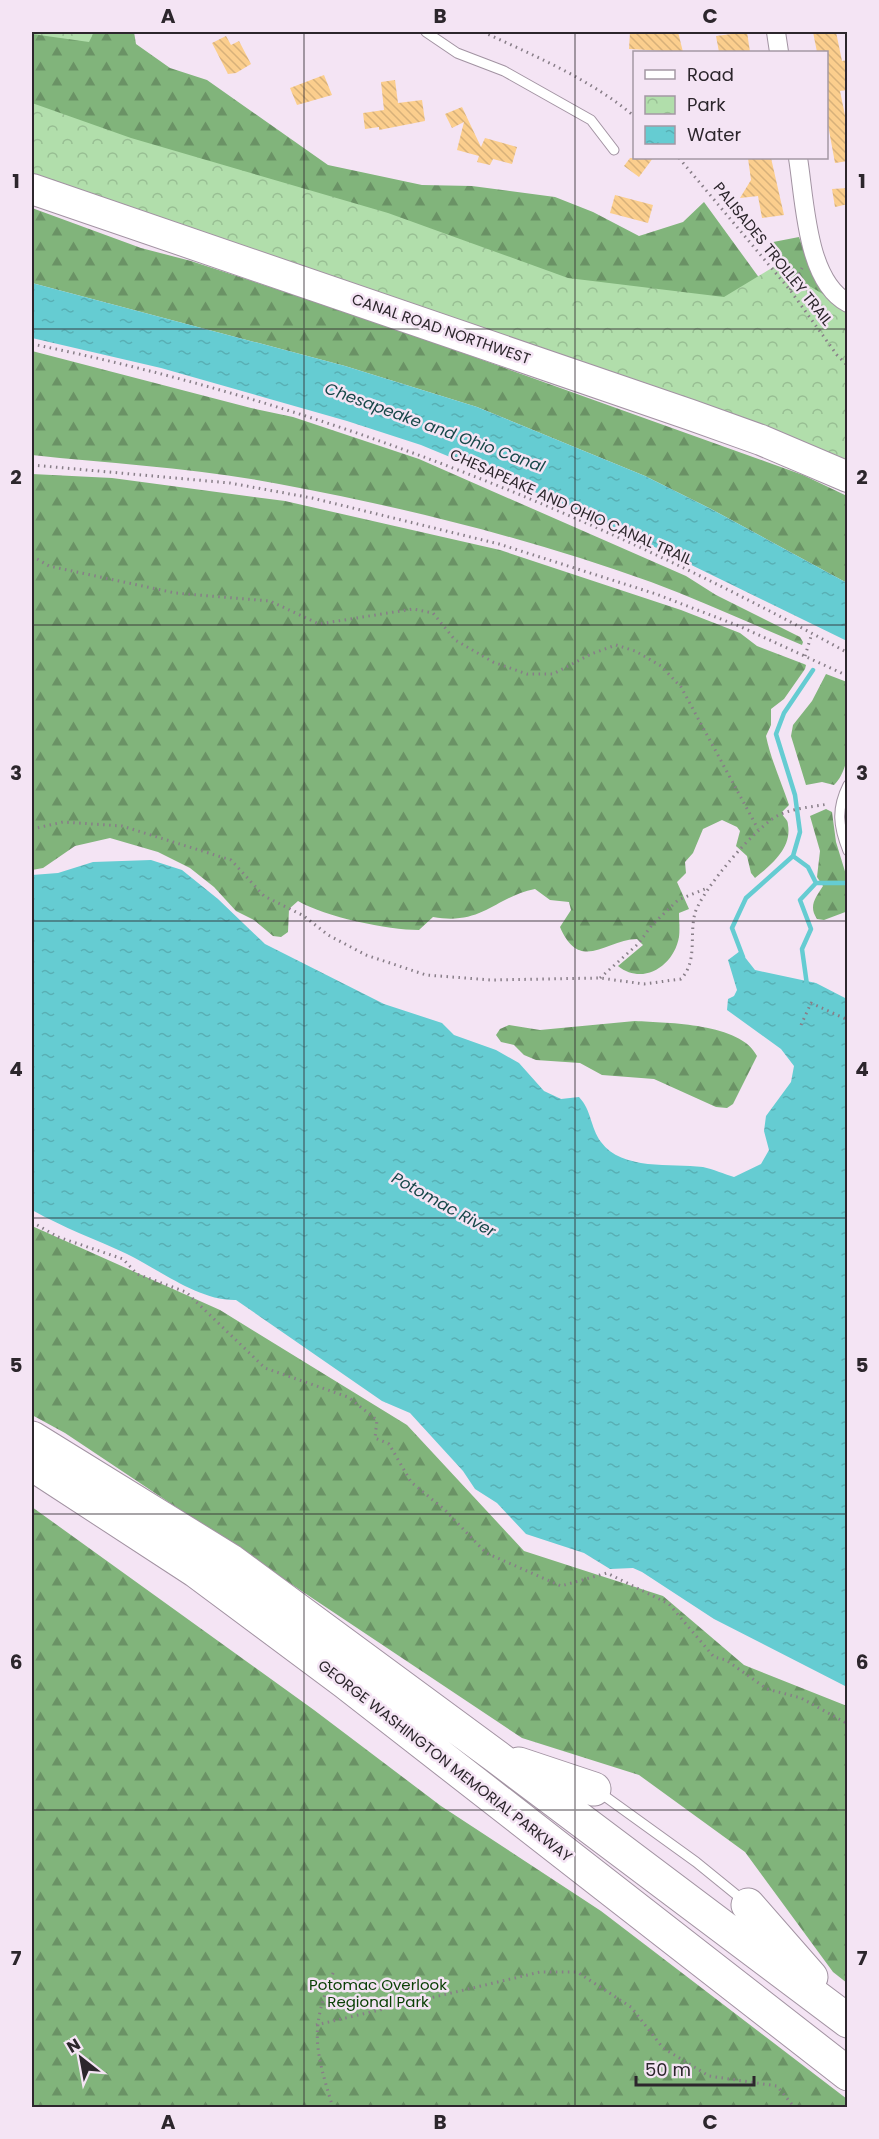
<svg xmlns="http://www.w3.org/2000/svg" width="879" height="2139" viewBox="0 0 879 2139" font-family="Poppins,sans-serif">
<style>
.forest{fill:url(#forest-firs)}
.park{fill:url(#park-crowns)}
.water{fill:url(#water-ripples)}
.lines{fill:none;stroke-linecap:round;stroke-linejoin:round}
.stream{stroke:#65ccd2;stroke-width:4.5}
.building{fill:url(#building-back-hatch)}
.service-casing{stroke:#a293a2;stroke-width:11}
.minor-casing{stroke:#a293a2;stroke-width:20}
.trunk-casing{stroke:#a293a2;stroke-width:32}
.motorway-casing{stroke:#a293a2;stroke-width:35}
.path{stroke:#887e88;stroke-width:3;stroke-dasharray:1.5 4.5;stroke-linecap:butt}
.service{stroke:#fff;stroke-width:9}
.minor{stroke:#fff;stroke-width:18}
.trunk{stroke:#fff;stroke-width:30}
.motorway{stroke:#fff;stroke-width:33}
.grid{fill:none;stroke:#2c262c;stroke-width:1.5;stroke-opacity:0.55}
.labels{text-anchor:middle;stroke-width:5;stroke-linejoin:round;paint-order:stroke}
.street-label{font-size:15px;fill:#2c262c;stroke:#f4e4f4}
.park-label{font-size:15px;fill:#0b4006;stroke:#f4e4f4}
.water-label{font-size:16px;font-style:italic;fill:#174749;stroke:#f4e4f4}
.neatline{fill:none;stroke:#2c262c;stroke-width:2}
.grid-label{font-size:20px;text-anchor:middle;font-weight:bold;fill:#2c262c}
</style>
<defs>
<pattern id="forest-firs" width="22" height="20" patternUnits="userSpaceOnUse" patternTransform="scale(1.5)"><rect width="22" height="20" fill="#81b47b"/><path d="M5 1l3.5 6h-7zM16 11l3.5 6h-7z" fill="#6a9265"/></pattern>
<pattern id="park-crowns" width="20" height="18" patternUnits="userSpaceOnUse" patternTransform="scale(1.5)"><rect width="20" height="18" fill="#b1deab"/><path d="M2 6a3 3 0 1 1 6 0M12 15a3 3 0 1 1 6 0" fill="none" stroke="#98be93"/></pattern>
<pattern id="water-ripples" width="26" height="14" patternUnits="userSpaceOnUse" patternTransform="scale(1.5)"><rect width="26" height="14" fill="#65ccd2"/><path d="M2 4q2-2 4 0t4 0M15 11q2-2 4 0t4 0" fill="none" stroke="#58afb4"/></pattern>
<pattern id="building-back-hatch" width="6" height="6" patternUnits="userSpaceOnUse" patternTransform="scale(1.5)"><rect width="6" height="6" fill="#fbce8d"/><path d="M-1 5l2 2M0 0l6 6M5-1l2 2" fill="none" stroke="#d7b17a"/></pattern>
</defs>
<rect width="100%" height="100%" fill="#f4e4f4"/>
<!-- forest -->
<path class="forest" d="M32 32H134L136 44 170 68 207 80 328 165 422 185 472 186 555 197 593 212 639 236 683 222 704 202 803 338 32 169Z
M32 208 141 248 191 261 371 320 803 475 847 496V583L711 509 645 476 477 407 345 366 32 283Z
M799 237 811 270 828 299 843 350 768 243Z
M32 351 251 408 293 417 419 459 686 576 716 595 800 637 803 642 802 645C752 624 702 601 651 582 531 539 404 507 279 484 197 468 114 464 32 455Z
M32 474 112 478 285 501 500 550 681 610 740 633 757 646 804 664 806 665 805 669 784 699 771 709V725L766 736C771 760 781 781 789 805L782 812C783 819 788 818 788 825 792 848 771 865 755 878L751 873 747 856 736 846 740 831 737 827 722 820 703 829 693 853 685 862 686 873 677 882 689 909 679 913C679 920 680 929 679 937 674 966 643 986 618 966L643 945 637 939C607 939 580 974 560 927L571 910 569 902 550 900 535 889C495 897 482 926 433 917L419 930C388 930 325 917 298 901L289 909 288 932 281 937 273 936 254 920 236 911 214 887 190 868 158 852 110 838 75 846 43 868 32 870Z
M826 674 847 682C848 711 856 764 834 785L822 782 806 785 791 736 793 725 812 701Z
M826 809 832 812 836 842 847 878 848 911 824 920 817 919C808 906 816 897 823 886L817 877 820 851 810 816Z
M635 1021C668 1023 741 1023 757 1056L733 1104 727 1108 716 1107 654 1079 602 1075 580 1063 536 1060 524 1055 514 1045 501 1042 496 1035 500 1029 509 1025 540 1030Z
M32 1226 220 1310 407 1425 524 1551 663 1596 744 1665 847 1706V1983L833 1972 745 1852 639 1775 522 1738 65 1433 32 1415Z
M32 1507 314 1710 441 1806 601 1911 847 2099V2107H32Z"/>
<!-- park -->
<path class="park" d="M32 32H94L89 42 32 34Z
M32 103 131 138 388 213 568 278 724 297 775 266 847 308V467L32 179Z"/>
<!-- water -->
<path class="water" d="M32 283 345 366 477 407 645 476 711 509 847 583V641L583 512 421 445 347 421 161 368 32 338Z
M151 860 182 870 218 899 265 944 384 1004 442 1023 454 1035 496 1050 519 1063 544 1091 561 1099 579 1097C592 1111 590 1127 601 1142 622 1171 671 1163 703 1167 713 1169 724 1174 734 1177L761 1164 769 1150 764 1131 766 1116 791 1082 794 1066 781 1049 727 1010 728 999 734 996 737 990 728 960 740 951 755 970 816 983 847 999V1687L714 1619 642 1572 633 1568 610 1569 584 1553 526 1534 497 1503 475 1489 463 1471 410 1413 382 1401 236 1300C199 1301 160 1270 127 1254 95 1239 64 1228 32 1210V875L58 873 93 862Z"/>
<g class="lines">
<!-- stream -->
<path class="stream" d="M793 856 808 867 816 883
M743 957 732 928 746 898 793 856 800 832 795 795 776 734 784 713 813 670
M807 985 802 949 811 929 800 900 816 883H848"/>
</g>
<!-- building -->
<path class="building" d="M630 32H678L683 52 629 49Z
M747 32 750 52H719L716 36Z
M813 32H836L842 61 848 60V90L840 91 848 130V161L835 163 826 114V52H817Z
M226 36 231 45 239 41 251 64 236 73 228 74 212 43Z
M324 75 332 95 297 105 290 88Z
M395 80 398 103 422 100 425 121 379 130V127L365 129 363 113 384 110 381 82Z
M462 107 481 147 485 138 517 147 512 164 493 159 490 165 477 162 479 156 457 150 464 122 452 128 445 114Z
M630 158H653L639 177 624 166Z
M748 158H771L784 215 762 218 758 196 740 198 751 180Z
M848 188V204L835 207 832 189Z
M615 195 653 205 648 223 610 213Z"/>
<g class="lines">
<defs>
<path id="service" d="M426 32 457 53 504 71 591 120 614 150
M848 785C836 809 838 826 848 851
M599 1792 696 1862 744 1901"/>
<path id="minor" d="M776 32 779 52
M798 158C805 200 806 281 848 303"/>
<path id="trunk" d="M32 189 691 415 761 440 848 477"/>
<path id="motorway" d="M32 1438 231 1561 497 1757 848 2021
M32 1464 196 1571 345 1682 848 2074
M519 1764 594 1789
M748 1905 811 1977"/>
</defs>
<!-- service casing -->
<use href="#service" class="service-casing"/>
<!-- minor casing -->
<use href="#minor" class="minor-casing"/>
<!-- trunk casing -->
<use href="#trunk" class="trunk-casing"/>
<!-- motorway casing -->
<use href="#motorway" class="motorway-casing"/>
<!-- path -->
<path class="path" d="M483 32C535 56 590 79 634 116
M679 158 790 290 837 355 848 366
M790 290 802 268
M32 344C317 402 593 512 848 653
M32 465 230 483 312 498 499 544 656 594 739 626 848 676
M32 556 49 566 175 593 270 601 319 624 413 609 433 613 455 640 493 662 527 674H553L591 654 616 645 635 651 661 666 681 687 758 829
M805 656 812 633
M32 829 63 822 122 826 231 860 264 896 304 916 328 935 366 955 426 975 491 980 600 978 644 984 681 979C698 961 689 935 695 913 702 890 757 825 779 815 794 808 812 807 828 804
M600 978 638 944 652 925 678 900 705 889
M801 1025 811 1003 848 1020
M32 1222 58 1237 123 1259 137 1274 186 1292 265 1368 348 1397 377 1420 375 1438 389 1444 411 1482 445 1510 486 1553 561 1586 607 1573 669 1604 714 1657 726 1660 767 1689 801 1698 848 1724
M316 2025 540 1972H577L631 2007 663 2048 709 2076 777 2086 795 2108
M333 2108C315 2049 309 2029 334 1971"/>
<!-- service -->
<use href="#service" class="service"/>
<!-- minor -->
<use href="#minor" class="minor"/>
<!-- trunk -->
<use href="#trunk" class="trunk"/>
<!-- motorway -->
<use href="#motorway" class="motorway"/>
</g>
<!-- grid -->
<path class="grid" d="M304 32V2108M575 32V2108M32 329H848M32 625H848M32 921H848M32 1218H848M32 1514H848M32 1810H848"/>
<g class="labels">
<!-- street labels -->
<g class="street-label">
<text transform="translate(773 254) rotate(51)" y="5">PALISADES TROLLEY TRAIL</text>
<text transform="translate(441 329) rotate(19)" y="5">CANAL ROAD NORTHWEST</text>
<text transform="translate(571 507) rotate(24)" y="5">CHESAPEAKE AND OHIO CANAL TRAIL</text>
<text transform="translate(445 1761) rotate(38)" y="5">GEORGE WASHINGTON MEMORIAL PARKWAY</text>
</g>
<!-- park labels -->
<g class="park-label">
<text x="378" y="1990">Potomac Overlook<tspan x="378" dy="17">Regional Park</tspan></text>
</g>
<!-- water labels -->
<g class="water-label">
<text transform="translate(435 427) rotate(20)" y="6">Chesapeake and Ohio Canal</text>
<text transform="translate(444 1204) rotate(29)" y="6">Potomac River</text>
</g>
</g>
<!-- border -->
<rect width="879" height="2139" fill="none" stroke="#f4e4f4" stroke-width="66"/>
<!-- legend -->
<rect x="633" y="51" width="195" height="108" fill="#f4e4f4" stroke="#a498a4" stroke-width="1.5"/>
<rect x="645" y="70" width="30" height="9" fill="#ffffff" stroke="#a498a4" stroke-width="1.5"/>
<text x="687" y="81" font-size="18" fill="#2c262c">Road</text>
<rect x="645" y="96" width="30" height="18" fill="url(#park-crowns)" stroke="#a498a4" stroke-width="1.5"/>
<text x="687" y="111" font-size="18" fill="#2c262c">Park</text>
<rect x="645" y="126" width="30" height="18" fill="url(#water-ripples)" stroke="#a498a4" stroke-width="1.5"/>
<text x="687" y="141" font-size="18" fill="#2c262c">Water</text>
<!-- north arrow -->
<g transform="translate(81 2058) rotate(329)" stroke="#f4e4f4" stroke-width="4.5" paint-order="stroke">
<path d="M0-4.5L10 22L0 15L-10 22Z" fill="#2c262c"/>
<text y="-9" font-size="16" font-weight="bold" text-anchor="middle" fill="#2c262c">N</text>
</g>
<!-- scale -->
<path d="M636 2076v9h118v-9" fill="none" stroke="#2c262c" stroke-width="3"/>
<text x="645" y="2076" font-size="18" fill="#2c262c" stroke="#f4e4f4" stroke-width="4.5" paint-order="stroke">50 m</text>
<rect x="33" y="33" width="813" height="2073" class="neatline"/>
<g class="grid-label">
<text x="168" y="23">A</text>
<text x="440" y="23">B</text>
<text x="710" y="23">C</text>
<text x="16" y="188">1</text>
<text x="862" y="188">1</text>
<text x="16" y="484">2</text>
<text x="862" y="484">2</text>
<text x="16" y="780">3</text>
<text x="862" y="780">3</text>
<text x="16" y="1076">4</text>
<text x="862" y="1076">4</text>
<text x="16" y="1372">5</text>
<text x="862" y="1372">5</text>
<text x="16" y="1669">6</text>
<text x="862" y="1669">6</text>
<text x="16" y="1965">7</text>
<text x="862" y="1965">7</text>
<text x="168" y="2129">A</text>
<text x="440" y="2129">B</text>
<text x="710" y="2129">C</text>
</g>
</svg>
